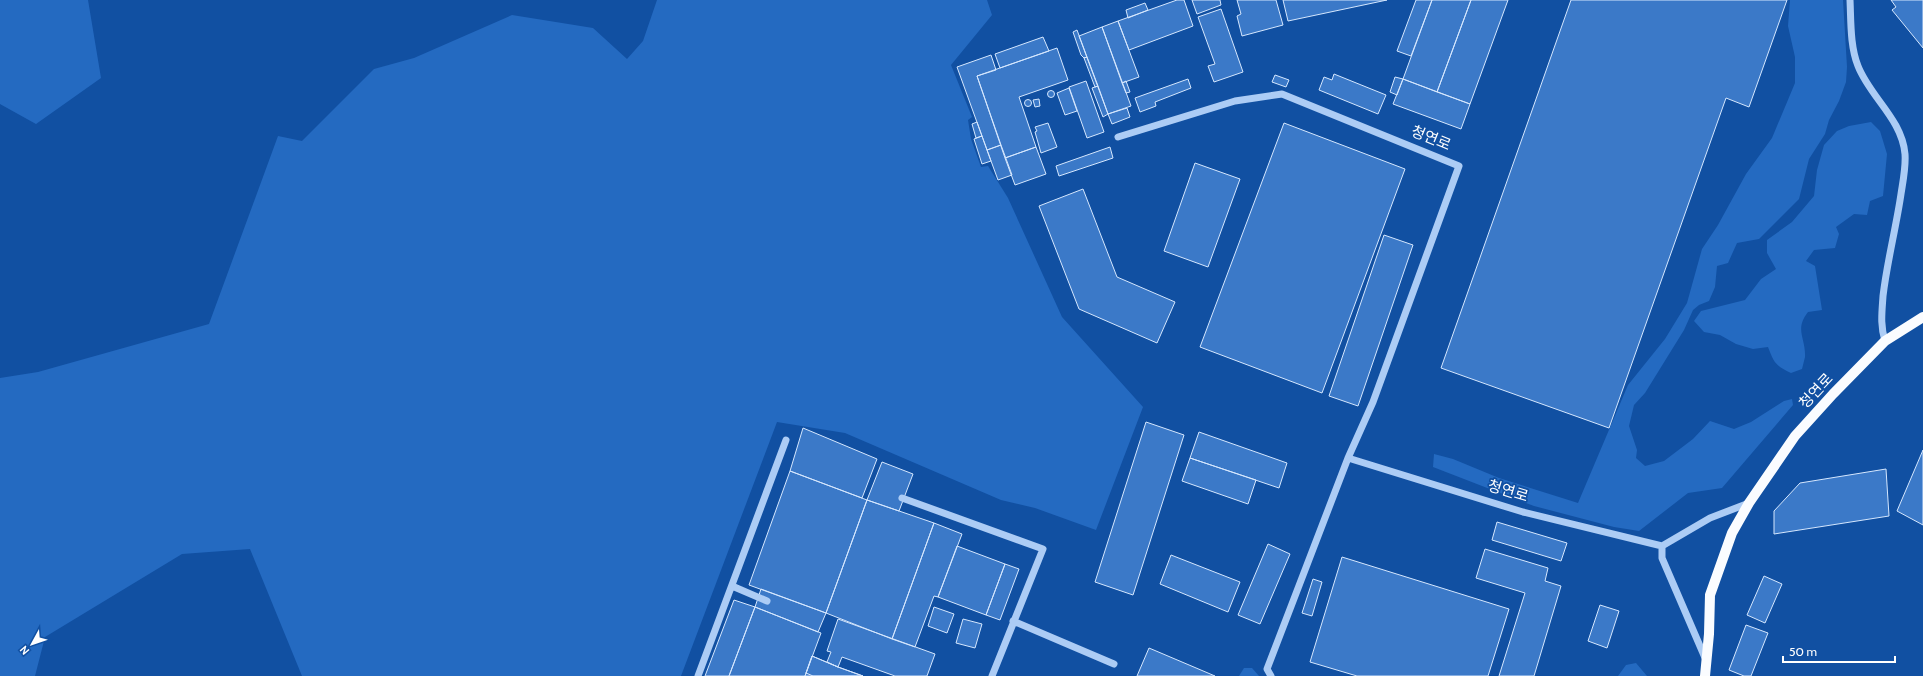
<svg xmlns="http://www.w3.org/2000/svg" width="1923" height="676" viewBox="0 0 1923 676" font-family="Cabin,'Noto Sans KR',sans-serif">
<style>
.green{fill:#246ac1}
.building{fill:#3b79c8;stroke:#d5e7fe}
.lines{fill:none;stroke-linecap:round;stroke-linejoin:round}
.minor{stroke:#acccf5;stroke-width:7}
.major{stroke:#fafcff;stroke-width:10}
.labels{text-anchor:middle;stroke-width:3.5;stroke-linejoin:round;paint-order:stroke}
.street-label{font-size:15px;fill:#fff;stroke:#1150a2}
</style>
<rect width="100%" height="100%" fill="#1150a2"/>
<!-- green -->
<path class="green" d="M0 0H88L101 78 36 124 0 104Z
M657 0H987L992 15 951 65 972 117 968 120 971 139 981 167 988 166 1008 198 1062 317 1143 407 1096 530 1035 508 1001 500 845 433 777 422 681 676H302L250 549 182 554 45 637 35 676H0V378L38 372 209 324 278 136 302 141 374 69 414 58 512 15 593 28 627 59 643 41Z
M1790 0H1843L1847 67 1846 82 1839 101 1829 120 1825 134 1809 159 1799 199 1759 239 1737 243 1728 263 1717 266 1715 287 1709 301 1699 305 1693 310 1684 330 1645 393 1634 405 1629 426 1637 450 1636 458 1645 466 1664 461 1693 439 1710 421 1734 429 1751 422 1784 401 1792 399 1793 405 1722 488 1688 493 1639 531 1614 527 1534 506 1433 467 1434 454 1453 459 1499 478 1578 503 1628 385 1665 339 1687 303 1702 249 1718 225 1746 174 1772 138 1795 83V57L1788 26Z
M1871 122 1880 131 1887 154 1883 196 1870 201 1867 215 1854 214 1836 227 1839 234 1835 248 1814 250 1806 261 1815 266 1822 310 1808 312C1794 330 1806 338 1805 357 1804 361 1803 365 1802 369L1791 373C1776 366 1774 363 1768 347L1753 349 1736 344 1720 335 1704 332 1694 321 1701 311 1745 300 1761 279 1776 269 1767 253V240L1792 222 1814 196 1817 170 1824 145 1837 131 1849 126Z
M1636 663 1647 676H1618L1626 665Z
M1244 668H1252L1259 676H1239Z"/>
<!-- building -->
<path class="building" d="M1177 0H1184L1193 26 1129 50 1118 21Z
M1192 0H1220L1221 5 1197 14Z
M1237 0H1276L1283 25 1242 36 1237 16 1241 14Z
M1283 0H1387L1288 21Z
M1416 0H1432L1411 56 1397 51Z
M1432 0H1471L1437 92 1403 79Z
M1471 0H1508L1470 104 1437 92Z
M1571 0H1787L1749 107 1726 98 1609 428 1441 368Z
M1891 0H1923V48L1892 10 1896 7Z
M1145 3 1148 10 1128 18 1126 10Z
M1221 9 1243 72 1214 82 1208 66 1215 64 1198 17Z
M1118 21 1139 77 1122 83 1102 27Z
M1102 27 1131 106 1108 114 1079 36Z
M1077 30 1087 57 1084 58 1081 55 1073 32Z
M1043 37 1049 51 1000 68 995 54Z
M1057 48 1068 80 1019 97 1036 147 1005 158 977 76Z
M991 55 996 70 977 76 1001 145 987 150 957 67Z
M1087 57 1098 86 1095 87 1084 58Z
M1334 74 1386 95 1378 114 1319 90 1324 77 1332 80Z
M1275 75 1289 80 1286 87 1272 82Z
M1395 77 1403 79 1397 95 1390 92Z
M1188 79 1191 88 1155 102 1156 106 1140 112 1135 98Z
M1403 79 1470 104 1461 129 1393 104Z
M1086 81 1104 132 1087 138 1069 87Z
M1126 81 1130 92 1126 93 1122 83Z
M1098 86 1108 114 1103 117 1092 88Z
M1069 88 1077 111 1065 115 1057 93Z
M1047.5 94a3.5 3.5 0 1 1 7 0a3.5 3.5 0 1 1-7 0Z
M1039 99 1040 106 1035 107 1033 100Z
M1024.5 103a3.5 3.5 0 1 1 7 0a3.5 3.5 0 1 1-7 0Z
M1127 108 1130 117 1112 124 1108 114Z
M977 122 982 136 976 138 972 124Z
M1048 123 1057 147 1041 153 1035 132 1037 131 1035 127Z
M1284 123 1405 169 1322 393 1200 347Z
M982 136 991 161 982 164 974 139Z
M1001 145 1012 175 998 180 987 150Z
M1036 147 1046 174 1015 185 1005 158Z
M1110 147 1113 158 1059 176 1056 166Z
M1195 163 1240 179 1208 267 1164 251Z
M1083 189 1117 277 1175 302 1157 343 1079 309 1039 206Z
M1384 235 1413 245 1358 406 1329 396Z
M1146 422 1184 435 1133 595 1095 582Z
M803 428 877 459 862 498 790 471Z
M1199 432 1287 463 1279 488 1190 458Z
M1923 450V525L1897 511Z
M1190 458 1256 480 1248 504 1182 481Z
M882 462 913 474 899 511 867 500Z
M1886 469 1889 516 1774 534V511L1800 483Z
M790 471 867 500 826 613 749 585Z
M867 500 934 523 892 639 826 613Z
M1497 522 1567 543 1561 561 1492 540Z
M934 523 962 534 938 597 934 596 915 647 892 639Z
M1268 544 1290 554 1260 624 1238 615Z
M957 546 1005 564 986 615 938 597Z
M1485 549 1548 568 1545 581 1561 586 1534 676H1499L1525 593 1476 578Z
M1171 555 1240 582 1228 612 1160 584Z
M1342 557 1509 609 1488 676H1357L1310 662Z
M1005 564 1019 569 1000 620 986 615Z
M1764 576 1782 584 1765 623 1747 615Z
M1313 579 1322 582 1312 616 1302 613Z
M761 589 826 613 818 632 755 607Z
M734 600 755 607 729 676H705Z
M1600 605 1619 611 1607 648 1588 641Z
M755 607 821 633 805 676H729Z
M934 607 954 614 947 633 928 626Z
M838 619 935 654 927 676H895L842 657 838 667 827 662 831 652 827 651Z
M963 619 982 624 975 648 956 643Z
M1746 625 1768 633 1751 676H1744L1729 670Z
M1149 648 1215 676H1137Z
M812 656 838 667 863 676H805Z
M812 656 838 667 863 676H813L806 673Z"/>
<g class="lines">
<!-- minor -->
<path class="minor" d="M1850 0C1851 21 1850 46 1858 66 1870 97 1902 119 1905 154 1906 167 1903 181 1901 194 1896 228 1887 262 1883 296 1882 312 1880 325 1885 341
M1118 137 1235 101 1282 94 1459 166 1373 402 1348 458 1523 512 1662 546 1710 518 1749 503
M902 498 1043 549 992 676
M1662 546V558L1706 660
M732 586 767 601
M1013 621 1114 664
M698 676 786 440
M1271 676 1267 669 1348 458"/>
<!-- major -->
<path class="major" d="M1705 676 1709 634 1710 595 1732 533 1749 503 1795 436 1833 394 1885 341 1923 317"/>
</g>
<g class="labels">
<!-- street labels -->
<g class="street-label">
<text transform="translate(1431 138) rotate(22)" y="5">청연로</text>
<text transform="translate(1816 391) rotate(-47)" y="5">청연로</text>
<text transform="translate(1508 491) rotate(17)" y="5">청연로</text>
</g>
</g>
<!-- north arrow -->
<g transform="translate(32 644) rotate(230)" stroke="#1150a2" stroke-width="3" paint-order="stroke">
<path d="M0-3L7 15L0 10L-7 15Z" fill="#ffffff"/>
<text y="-6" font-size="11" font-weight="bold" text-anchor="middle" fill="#ffffff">N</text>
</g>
<!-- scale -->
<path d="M1783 656v6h112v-6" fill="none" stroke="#ffffff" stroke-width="2"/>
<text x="1789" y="656" font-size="12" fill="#ffffff" stroke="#1150a2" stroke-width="3" paint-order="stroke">50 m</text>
</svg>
